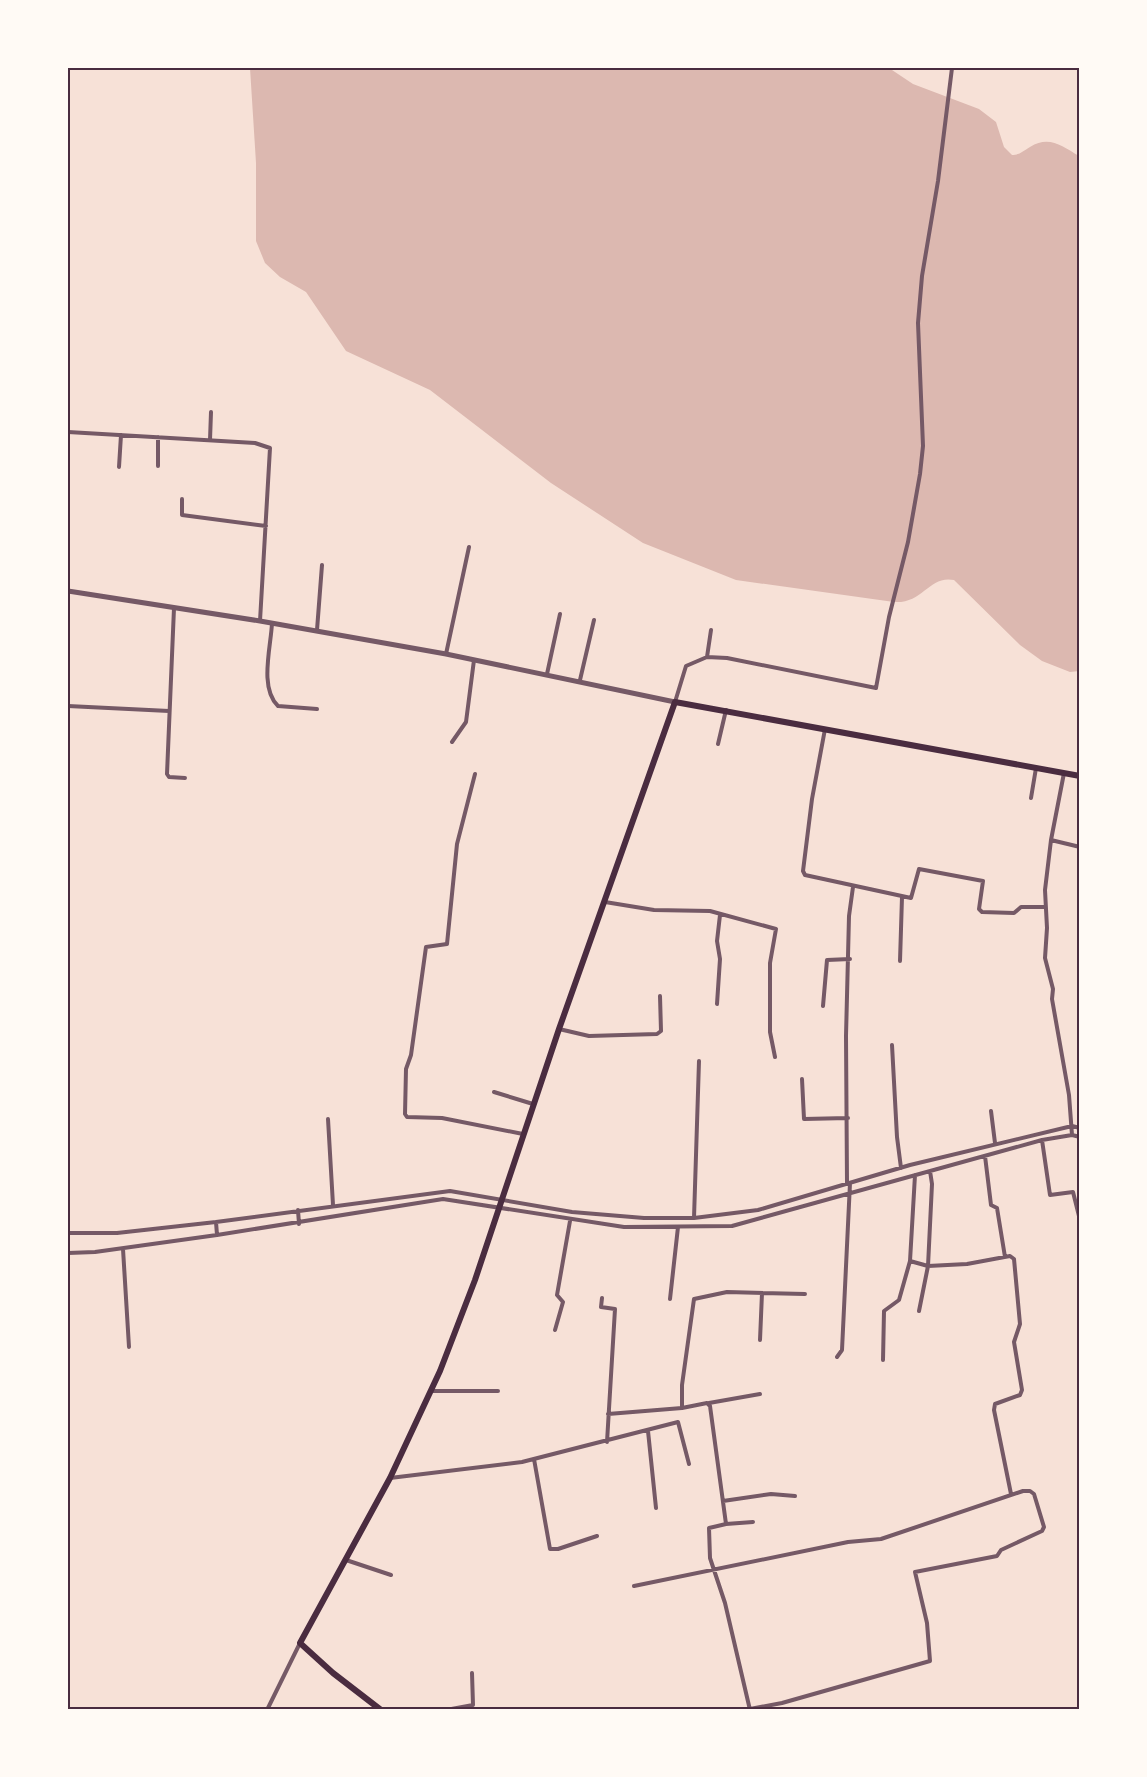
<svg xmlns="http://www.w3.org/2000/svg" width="1147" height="1777" viewBox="0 0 1147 1777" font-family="Roboto,sans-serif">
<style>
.water{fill:#dcb8b0}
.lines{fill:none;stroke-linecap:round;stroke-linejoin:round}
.minor{stroke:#755966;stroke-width:4}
.tertiary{stroke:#755966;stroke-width:5}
.secondary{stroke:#4a2c40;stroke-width:6}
.neatline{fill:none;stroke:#4a2c40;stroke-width:2}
</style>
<rect width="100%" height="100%" fill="#f7e1d7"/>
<!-- water -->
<path class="water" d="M250 68H889L913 84 979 109 996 122 1004 147 1012 155C1020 155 1023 151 1030 147 1049 135 1062 146 1079 156V671L1070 672 1042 661 1020 645 954 580C929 575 923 604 894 602L736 580 643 543 551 483 430 390 346 351 306 292 280 277 265 263 256 241V163Z"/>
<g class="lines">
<!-- minor -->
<path class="minor" d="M68 432 255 443 270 448 260 621
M158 437V466
M210 440 211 412
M119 467 121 435
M182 499V515L266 526
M174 608 167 774 169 777 185 778
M272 623C271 647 259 688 278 706L317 709
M317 630 322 565
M446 654 469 547
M707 657 711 630
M547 674 560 614
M580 680 594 620
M675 702 686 666 707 657 727 658 876 688 889 617 908 542 920 474 923 446 918 323 922 276 938 181 952 68
M68 706 169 711
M825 729 812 799 803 871 805 875 911 898 919 869 983 881 979 909 982 912 1014 913 1021 907H1044
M452 742 466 722 474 660
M718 744 726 710
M1064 773 1051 840 1045 890 1047 928 1045 958 1053 989 1052 999 1069 1095 1072 1135
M475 774 457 844 447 944 426 947 411 1055 406 1069 405 1114 407 1117 442 1118 523 1134
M1031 798 1036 768
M1051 840 1080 847
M605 902 654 910 710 911 776 929 770 963V1032L775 1057
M900 961 902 897
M717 1004 720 959 717 941 720 915
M823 1006 827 960 850 959
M559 1029 589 1036 657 1034 661 1031 660 996
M892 1045 897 1137 901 1168
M802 1079 804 1119 848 1118
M494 1092 533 1104
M991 1111 995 1143
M328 1119 333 1205
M1042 1140 1050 1195 1073 1192 1080 1220
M985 1156 991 1205 997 1208 1005 1257
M930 1171 932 1184 928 1266 967 1264 1010 1256 1014 1259 1020 1324 1014 1342 1022 1390 1020 1395 995 1404 994 1410 1011 1494
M847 1183 846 1036 849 916 853 887
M298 1210 299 1224
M694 1218 699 1061
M216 1222 450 1191 572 1212 644 1218H694L758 1210 910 1165 1072 1126 1080 1128
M68 1233H117L216 1222 217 1235 443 1199 624 1227 732 1226 1042 1140 1072 1135 1080 1137
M123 1249 129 1347
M68 1253 95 1252 217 1235
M910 1261 928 1266 919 1311
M602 1298 601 1307 615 1309 607 1442
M670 1299 678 1227
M555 1330 563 1302 557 1295 570 1221
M760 1340 762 1293
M837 1357 842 1350 850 1183
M883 1360 884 1311 899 1300 910 1261 915 1175
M431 1391H498
M709 1403 760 1394
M608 1414 682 1408
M648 1431 656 1508
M534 1459 550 1549H558L597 1536
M390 1478 522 1462 678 1422 689 1464
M723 1501 771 1494 795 1496
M726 1524 753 1522
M346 1560 391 1575
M634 1586 848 1542 881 1539 1023 1491H1030L1034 1494 1044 1527 1042 1531 1001 1550 997 1556 915 1572 927 1623 930 1661 782 1703 750 1709
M267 1710 300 1643
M446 1710 473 1705 472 1673
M750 1710 725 1603 710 1558 709 1528 726 1524 710 1406 707 1403 682 1408V1385L694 1299 727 1292 805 1294"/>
<!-- tertiary -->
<path class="tertiary" d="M68 591 260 621 446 654 675 702"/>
<!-- secondary -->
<path class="secondary" d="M381 1710 333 1673 300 1643 390 1478 440 1371 475 1280 559 1029 675 702 1080 776"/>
</g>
<!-- border -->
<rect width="1147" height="1777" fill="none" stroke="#fffaf5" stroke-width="138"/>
<rect x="69" y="69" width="1009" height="1639" class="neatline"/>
</svg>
